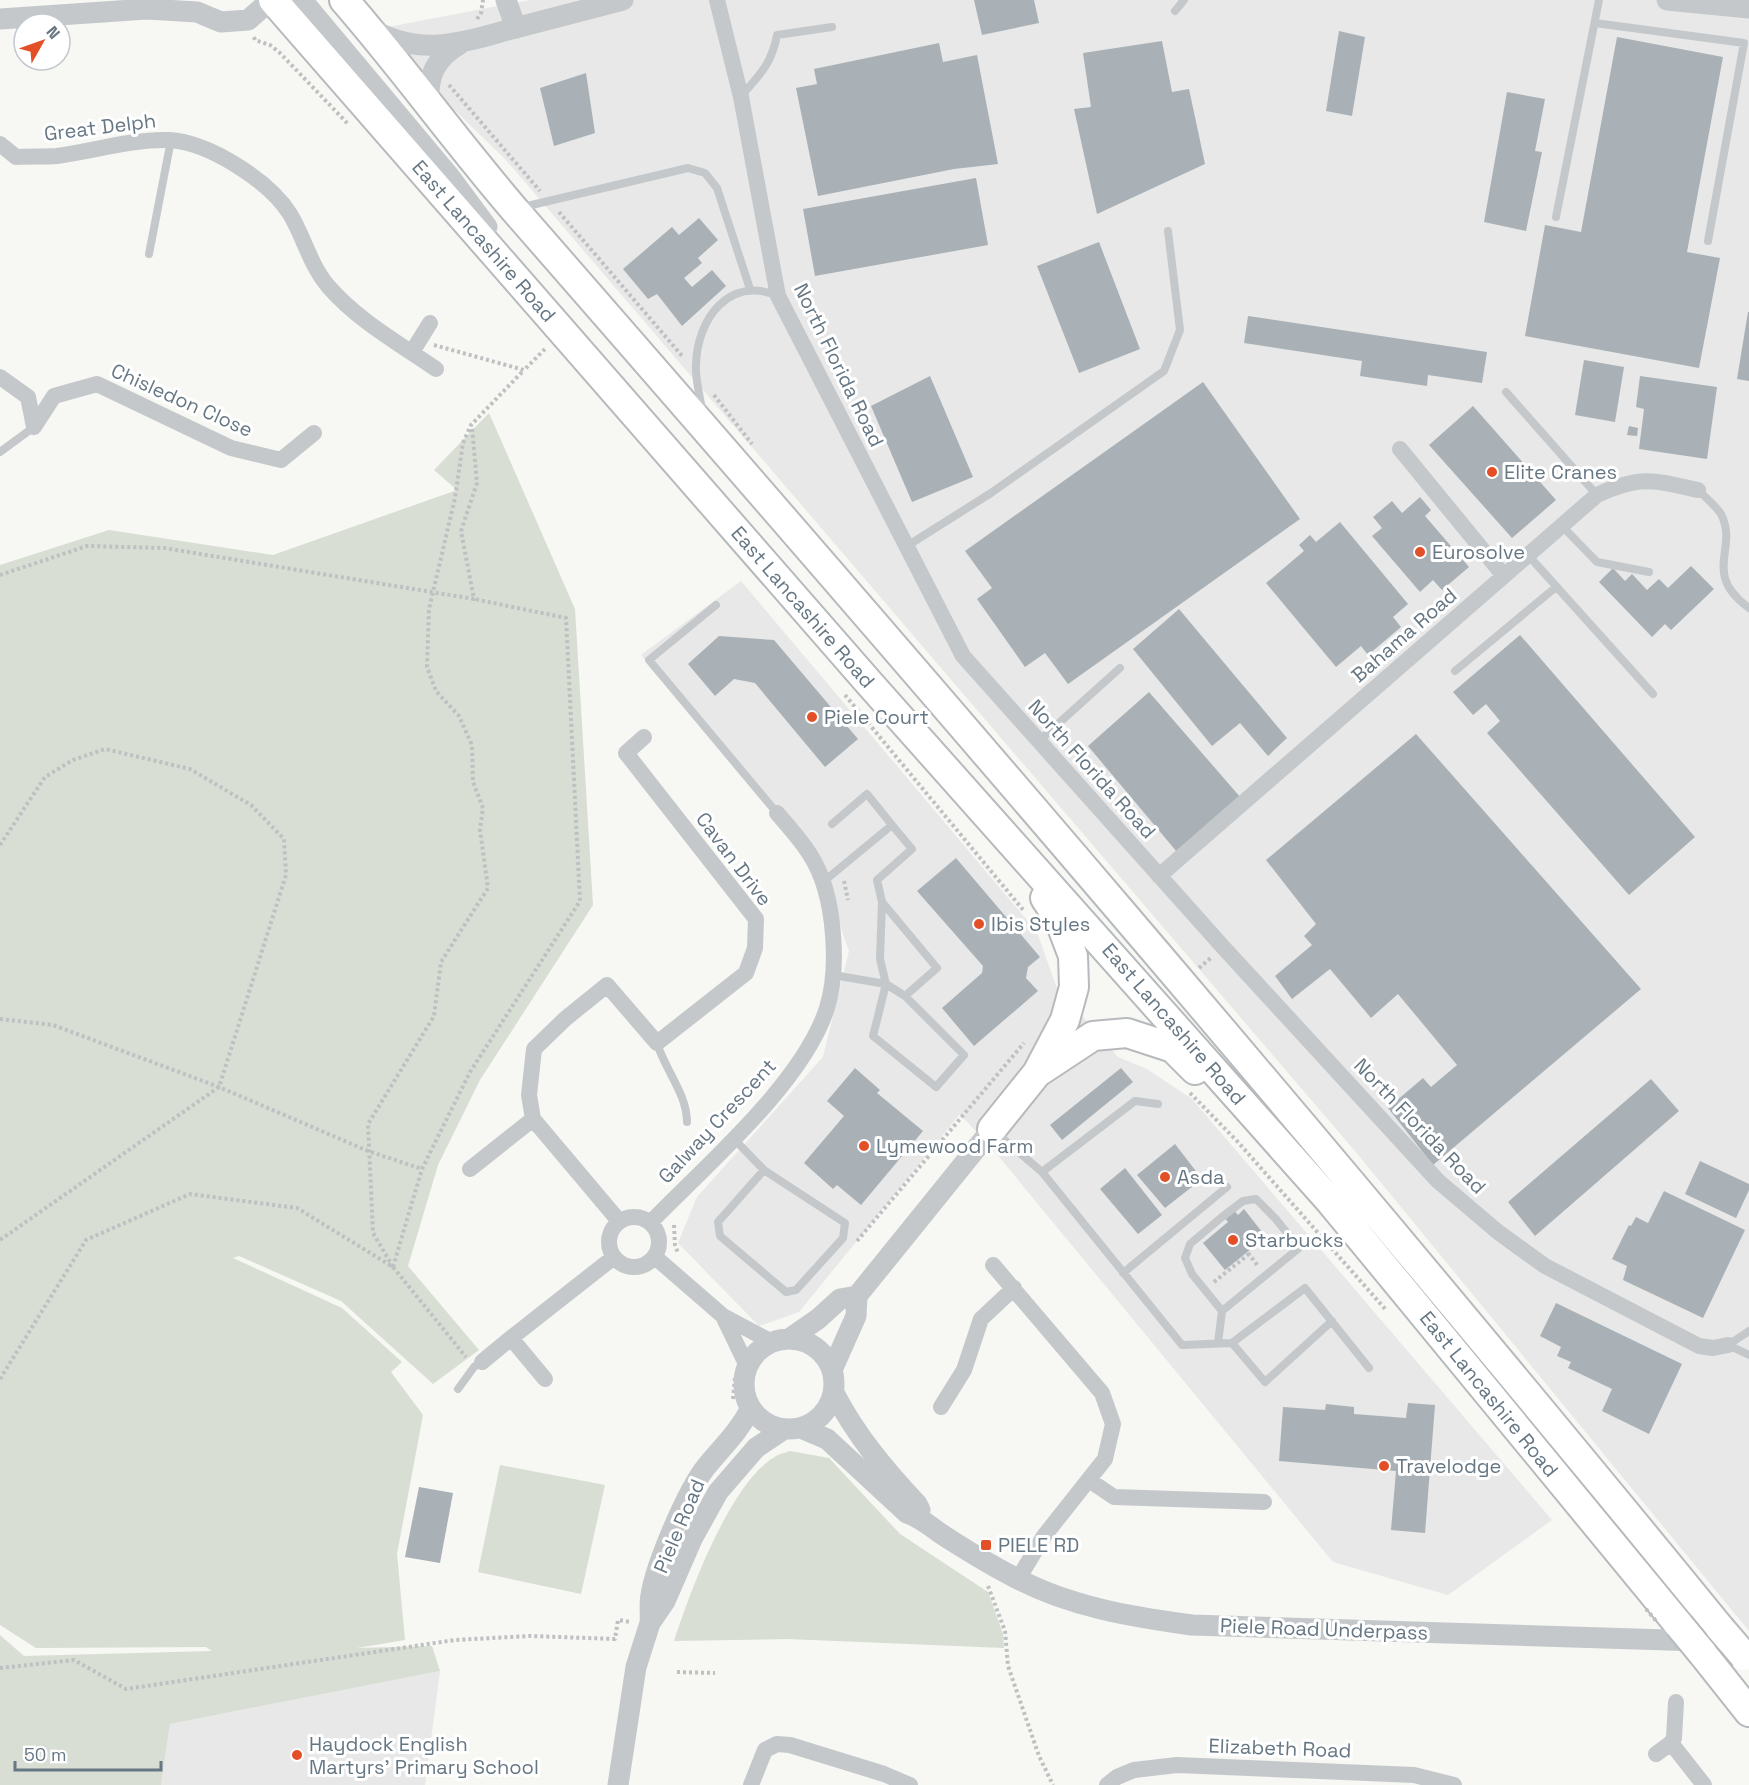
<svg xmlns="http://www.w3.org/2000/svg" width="1749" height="1785" viewBox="0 0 1749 1785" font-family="'Space Grotesk',sans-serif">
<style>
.built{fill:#e7e8e7}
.green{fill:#d8ded4}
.building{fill:#a9b1b6}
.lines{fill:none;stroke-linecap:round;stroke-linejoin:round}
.trunk-casing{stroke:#b7babd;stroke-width:32}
.path{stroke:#bec0c2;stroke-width:4;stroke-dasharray:3 3;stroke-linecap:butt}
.service{stroke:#c4c8cb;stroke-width:8}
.minor{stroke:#c4c8cb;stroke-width:16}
.tertiary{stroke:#c4c8cb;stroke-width:21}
.trunk{stroke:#fff;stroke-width:28}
.trunk-bridge-casing{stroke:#b7babd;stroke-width:32;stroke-linecap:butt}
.path-bridge{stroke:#bec0c2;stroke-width:4;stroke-dasharray:3 3;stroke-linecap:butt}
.trunk-bridge{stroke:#fff;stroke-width:28}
.poi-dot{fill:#e34f27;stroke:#fff;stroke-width:2}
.labels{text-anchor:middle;stroke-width:6;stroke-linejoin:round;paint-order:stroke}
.street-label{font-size:20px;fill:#667784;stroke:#fff}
.poi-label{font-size:20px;fill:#667784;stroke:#fff;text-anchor:start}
</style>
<rect width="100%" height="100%" fill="#f7f7f3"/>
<!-- built -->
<path class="built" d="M530 0H1749V1631L1355 1151 506 160 372 30Z
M741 581 1037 932 1056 986 1118 1057 1147 1069 1192 1099 1552 1520 1448 1595 1333 1562 1000 1158 960 1114 799 1312 759 1326 678 1243 697 1197 823 1057 849 951 812 847 641 655Z
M440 1671 425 1785H161L170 1724Z"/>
<!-- green -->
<path class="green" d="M489 413 575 609 593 905 480 1080 438 1165 408 1266 479 1350 433 1384 341 1301 239 1256 233 1258 342 1308 402 1362 391 1372 423 1415 397 1554 405 1640 357 1648 432 1646 440 1671 170 1724 161 1785H0V1635L24 1656 212 1651 206 1647 36 1648 0 1625V565L109 530 273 555 457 490 434 470Z
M790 1451 829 1458 900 1534 988 1592 1003 1634 1004 1648 787 1639 674 1641C690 1592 729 1486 773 1458 778 1454 785 1453 790 1451Z
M500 1465 605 1485 581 1594 478 1572Z"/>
<!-- building -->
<path class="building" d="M974 0H1034L1039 23 982 35Z
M1339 31 1365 37 1352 116 1326 111Z
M1617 37 1723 57 1687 252 1720 258 1699 368 1525 336 1545 225 1581 232Z
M1162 41 1172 92 1189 89 1205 164 1097 214 1074 109 1091 107 1083 53Z
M939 43 943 62 977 55 998 164 954 169 818 196 796 88 817 84 814 69Z
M586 73 595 133 554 146 540 88Z
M1507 92 1545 99 1535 151 1542 152 1526 231 1484 222Z
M976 178 988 245 815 276 803 209Z
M699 218 718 240 698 258 702 263 684 278 692 287 712 270 726 286 682 326 657 294 648 299 623 269 672 227 679 235Z
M1099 242 1140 349 1079 373 1037 266Z
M1748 312H1749V381L1737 379Z
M1248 316 1487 352 1482 383 1428 375 1427 386 1360 376 1362 361 1244 343Z
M1584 360 1624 367 1615 422 1575 415Z
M930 376 973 477 912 502 871 406Z
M1640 376 1717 387 1707 459 1639 449 1644 409 1636 407Z
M1203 382 1300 519 1068 684 1045 653 1025 667 977 599 992 588 965 551Z
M1473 406 1556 500 1512 538 1429 445Z
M1629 426 1638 428 1637 436 1627 435Z
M1420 497 1431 510 1425 516 1469 567 1442 590 1433 580 1420 592 1372 536 1382 528 1373 517 1392 501 1402 513Z
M1340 522 1408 604 1393 617 1401 627 1368 655 1361 646 1336 667 1266 583 1304 551 1299 545 1310 535 1316 542Z
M1691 566 1714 589 1671 630 1665 624 1652 637 1599 582 1613 568 1625 581 1632 574 1647 590 1659 579 1668 588Z
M1179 609 1287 738 1268 756 1240 723 1212 746 1133 649Z
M1520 635 1695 837 1629 895 1487 733 1500 721 1486 704 1473 715 1453 692Z
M719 636 774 640 858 739 825 767 755 683 734 679 715 696 688 664Z
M1149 692 1241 798 1177 852 1088 746Z
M1416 734 1641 989 1433 1165 1388 1108 1423 1078 1431 1087 1457 1065 1398 994 1371 1018 1330 969 1292 999 1275 976 1312 945 1304 936 1316 924 1266 860Z
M956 858 1040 957 1028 967 1026 978 1038 991 974 1046 942 1008 982 973 983 966 917 891Z
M855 1068 880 1090 877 1093 923 1131 861 1205 837 1185 833 1189 804 1163 844 1116 827 1101Z
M1121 1068 1133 1082 1062 1140 1050 1125Z
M1651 1079 1679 1111 1535 1236 1508 1202Z
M1175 1144 1202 1179 1165 1208 1137 1175Z
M1700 1161 1749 1184V1190L1736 1218 1685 1194Z
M1125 1168 1162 1215 1138 1234 1100 1189Z
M1664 1191 1745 1230 1703 1318 1623 1280 1627 1266 1612 1259 1629 1225 1631 1226 1636 1217 1648 1223Z
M1233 1209 1238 1215 1244 1209 1266 1237 1225 1270 1203 1243 1228 1222 1224 1217Z
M1556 1303 1682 1364 1649 1434 1602 1411 1612 1389 1568 1368 1571 1362 1557 1356 1561 1347 1540 1336Z
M1408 1403 1435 1405 1425 1533 1391 1530 1396 1471 1279 1461 1283 1407 1325 1410 1326 1404 1354 1407V1414L1406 1418Z
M419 1487 453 1493 440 1563 405 1557Z"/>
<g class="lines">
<defs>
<path id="trunk" d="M273 0 870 684 1330 1201 1679 1625
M344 0C405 70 459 146 520 216 926 681 1329 1149 1720 1628
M1037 1073 1093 1036 1127 1033 1173 1048 1195 1070
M992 1129 1037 1073 1065 1020 1074 987 1073 956 1059 919 1045 898
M1703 1654 1749 1712"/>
</defs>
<!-- trunk casing -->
<use href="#trunk" class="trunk-casing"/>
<!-- path -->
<path class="path" d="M477 19 481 13 483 0
M254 37 255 40 270 45 280 53 348 124
M449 85 540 191
M559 212 683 357
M434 345 524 370 546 348
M714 395 752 444
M0 575 87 546 164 548 474 599 461 531 477 483 472 427
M845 695 1024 911
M0 845 45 777 73 760 105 749 190 769 251 805 284 839 286 875 219 1087 0 1240
M844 881 848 900
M1199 968 1212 957
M0 1019 53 1025 219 1087 368 1151 422 1169
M1190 1093 1238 1142 1386 1310
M674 1225 675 1245 678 1253
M857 1241 1024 1043
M1248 1253 1258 1266
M393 1267 373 1233 368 1124 434 1016 441 962 488 888 480 830 483 808 473 782 472 745 459 716 436 691 427 667 429 609 455 498 463 443 471 425 524 370
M393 1267 422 1169 470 1072 580 901 566 618 474 599
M1214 1282 1249 1254
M0 1379 86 1240 190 1194 297 1208 393 1267 466 1357
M733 1399 735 1377
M988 1586 1005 1631 1008 1666 1039 1756 1053 1785
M0 1668 74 1660 126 1689 455 1640 530 1636 615 1639 618 1620 630 1622
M677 1672 715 1673"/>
<!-- service -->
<path class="service" d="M1175 11 1184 0
M1595 23 1744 43 1708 241
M741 96C760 75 772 63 777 35L832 27
M519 208 688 168 705 173 717 188 750 289
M1556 217 1599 0
M149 254 171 140
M1506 392 1597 495
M702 410C700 396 695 379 696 365 697 319 729 275 778 296
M0 452 34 427
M1698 490C1705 497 1716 506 1721 514 1739 549 1701 573 1749 608
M1562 526 1597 562 1649 572
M907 546 991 493 1164 371 1180 330 1168 231
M1528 555 1653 694
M716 605 649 660 777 813
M1455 671 1556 587
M1039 741 1120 668
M832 824 867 794 892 825
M823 882 892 825 912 849 877 880 882 902 937 968 905 996 964 1055 936 1087 873 1036 886 984 833 975
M882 902 880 959 886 984 905 996
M657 1043C665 1070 687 1094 687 1122
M994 1131 1042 1172 1182 1345 1232 1343 1305 1288 1369 1368
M733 1138 764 1170 845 1223 843 1238 796 1290 786 1292 720 1236 718 1222 764 1170
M1042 1172 1135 1101 1158 1104
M1123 1273 1227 1187
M1749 1331 1728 1345 1749 1355
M1218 1343 1222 1311 1299 1248 1275 1218 1256 1199 1243 1201 1222 1217 1190 1244 1185 1258 1192 1274 1222 1311
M1232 1343 1265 1382 1332 1321
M458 1389 474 1367 482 1362"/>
<!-- minor -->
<path class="minor" d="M717 0 741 97 778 296 963 656 1223 947 1438 1181 1498 1232 1545 1266 1699 1346 1713 1348 1728 1345
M0 144 16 157C29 156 43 157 57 156 94 151 131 139 169 140 209 142 269 181 290 214 304 237 310 265 328 286 357 320 400 344 436 369
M412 352 430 323
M0 377 28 397 34 427 54 396 97 384 231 448 281 460 314 433
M1400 449 1504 576
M1159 876 1597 495C1641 475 1653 480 1698 490
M470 1169 533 1119
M609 1242a25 25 0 1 1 50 0a25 25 0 1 1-50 0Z
M619 1221 533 1119 529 1095 534 1049 565 1019 607 985 657 1043 746 973 755 948 756 919 626 753 644 737
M651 1222C706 1165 803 1083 827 1008 834 985 835 959 833 935 831 907 825 877 809 853 800 839 788 826 777 813
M655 1257 723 1316 772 1342
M993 1265 1102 1393 1113 1424 1105 1459 1044 1536 1018 1579
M723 1316 747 1366
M482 1362 511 1338
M545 1379 511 1338 614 1257
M941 1407 964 1370 981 1319 1014 1288
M1089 1480 1114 1497 1264 1502
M1671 1743 1704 1785
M1656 1754 1671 1743 1674 1738 1676 1702
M751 1785 765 1750 777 1744 790 1745 884 1774 910 1785
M1107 1785 1117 1777 1134 1770 1177 1765 1414 1775 1454 1785"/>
<!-- tertiary -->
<path class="tertiary" d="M302 0 450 177 487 227
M506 0 516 28
M1667 0 1749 8
M0 19 147 9 197 12 221 22 248 20 271 0
M371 29C424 59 465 41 519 27 554 18 588 9 623 0
M429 107C427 77 434 59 460 44
M789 1339 818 1319 840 1299 857 1296
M744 1384a45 45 0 1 1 90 0a45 45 0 1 1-90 0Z
M832 1370 856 1316 857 1296 992 1129
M834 1393C856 1435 884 1469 917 1504L920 1510
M801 1428 827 1439 907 1513C924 1519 934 1530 949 1539 971 1553 994 1567 1016 1578 1070 1607 1133 1617 1192 1625L1700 1641
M650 1623C651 1614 649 1604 651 1595 656 1564 687 1491 706 1467 723 1446 738 1433 751 1408
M618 1785 636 1667 650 1623 665 1601 692 1539 718 1492 756 1448 784 1429"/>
<!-- trunk -->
<use href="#trunk" class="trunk"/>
<defs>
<path id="trunk-bridge" d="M1679 1625 1703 1654
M1720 1628 1744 1656"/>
</defs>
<!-- trunk-bridge casing -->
<use href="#trunk-bridge" class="trunk-bridge-casing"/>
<!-- path-bridge -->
<path class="path-bridge" d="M1646 1609 1657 1622"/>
<!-- trunk-bridge -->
<use href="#trunk-bridge" class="trunk-bridge"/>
</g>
<!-- markers -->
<g class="poi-dot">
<circle cx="1492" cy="472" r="6"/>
<circle cx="1420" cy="552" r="6"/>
<circle cx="812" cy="717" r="6"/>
<circle cx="979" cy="924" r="6"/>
<circle cx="864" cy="1146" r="6"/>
<circle cx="1165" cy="1177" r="6"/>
<circle cx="1233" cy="1240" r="6"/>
<circle cx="1384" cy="1466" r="6"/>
<rect x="980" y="1539" width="12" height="12" rx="3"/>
<circle cx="297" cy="1755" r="6"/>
</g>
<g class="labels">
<!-- street labels -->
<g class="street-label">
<text transform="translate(100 127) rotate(-7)" y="7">Great Delph</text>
<text transform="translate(484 241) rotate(49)" y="7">East Lancashire Road</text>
<text transform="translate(839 365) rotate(64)" y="7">North Florida Road</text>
<text transform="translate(182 400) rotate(24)" y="7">Chisledon Close</text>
<text transform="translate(803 607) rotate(49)" y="7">East Lancashire Road</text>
<text transform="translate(1404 635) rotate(-41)" y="7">Bahama Road</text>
<text transform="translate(1092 769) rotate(48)" y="7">North Florida Road</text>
<text transform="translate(734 859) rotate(53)" y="7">Cavan Drive</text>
<text transform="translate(1174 1024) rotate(49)" y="7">East Lancashire Road</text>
<text transform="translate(717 1121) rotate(-47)" y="7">Galway Crescent</text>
<text transform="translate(1420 1126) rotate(46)" y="7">North Florida Road</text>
<text transform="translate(1489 1394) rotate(51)" y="7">East Lancashire Road</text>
<text transform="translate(679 1526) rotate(-67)" y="7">Piele Road</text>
<text transform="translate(1324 1629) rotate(2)" y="7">Piele Road Underpass</text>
<text transform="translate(1280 1748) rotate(2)" y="7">Elizabeth Road</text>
</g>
<!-- poi labels -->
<g class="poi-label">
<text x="1504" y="479">Elite Cranes</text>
<text x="1432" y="559">Eurosolve</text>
<text x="824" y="724">Piele Court</text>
<text x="991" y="931">Ibis Styles</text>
<text x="876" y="1153">Lymewood Farm</text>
<text x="1177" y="1184">Asda</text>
<text x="1245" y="1247">Starbucks</text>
<text x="1396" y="1473">Travelodge</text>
<text x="998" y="1552">PIELE RD</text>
<text x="309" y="1751">Haydock English<tspan x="309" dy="23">Martyrs' Primary School</tspan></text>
</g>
</g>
<!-- north arrow -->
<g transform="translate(42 42) rotate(50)"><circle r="28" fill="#ffffff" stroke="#c2c9ce" stroke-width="1.5"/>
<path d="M0-4.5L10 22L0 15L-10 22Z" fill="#e34f27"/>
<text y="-9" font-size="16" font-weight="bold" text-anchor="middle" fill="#667784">N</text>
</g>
<!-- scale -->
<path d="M15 1761v9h146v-9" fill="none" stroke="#667784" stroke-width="3"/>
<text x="24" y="1761" font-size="18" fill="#667784" stroke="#ffffff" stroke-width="4.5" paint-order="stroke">50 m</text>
</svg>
